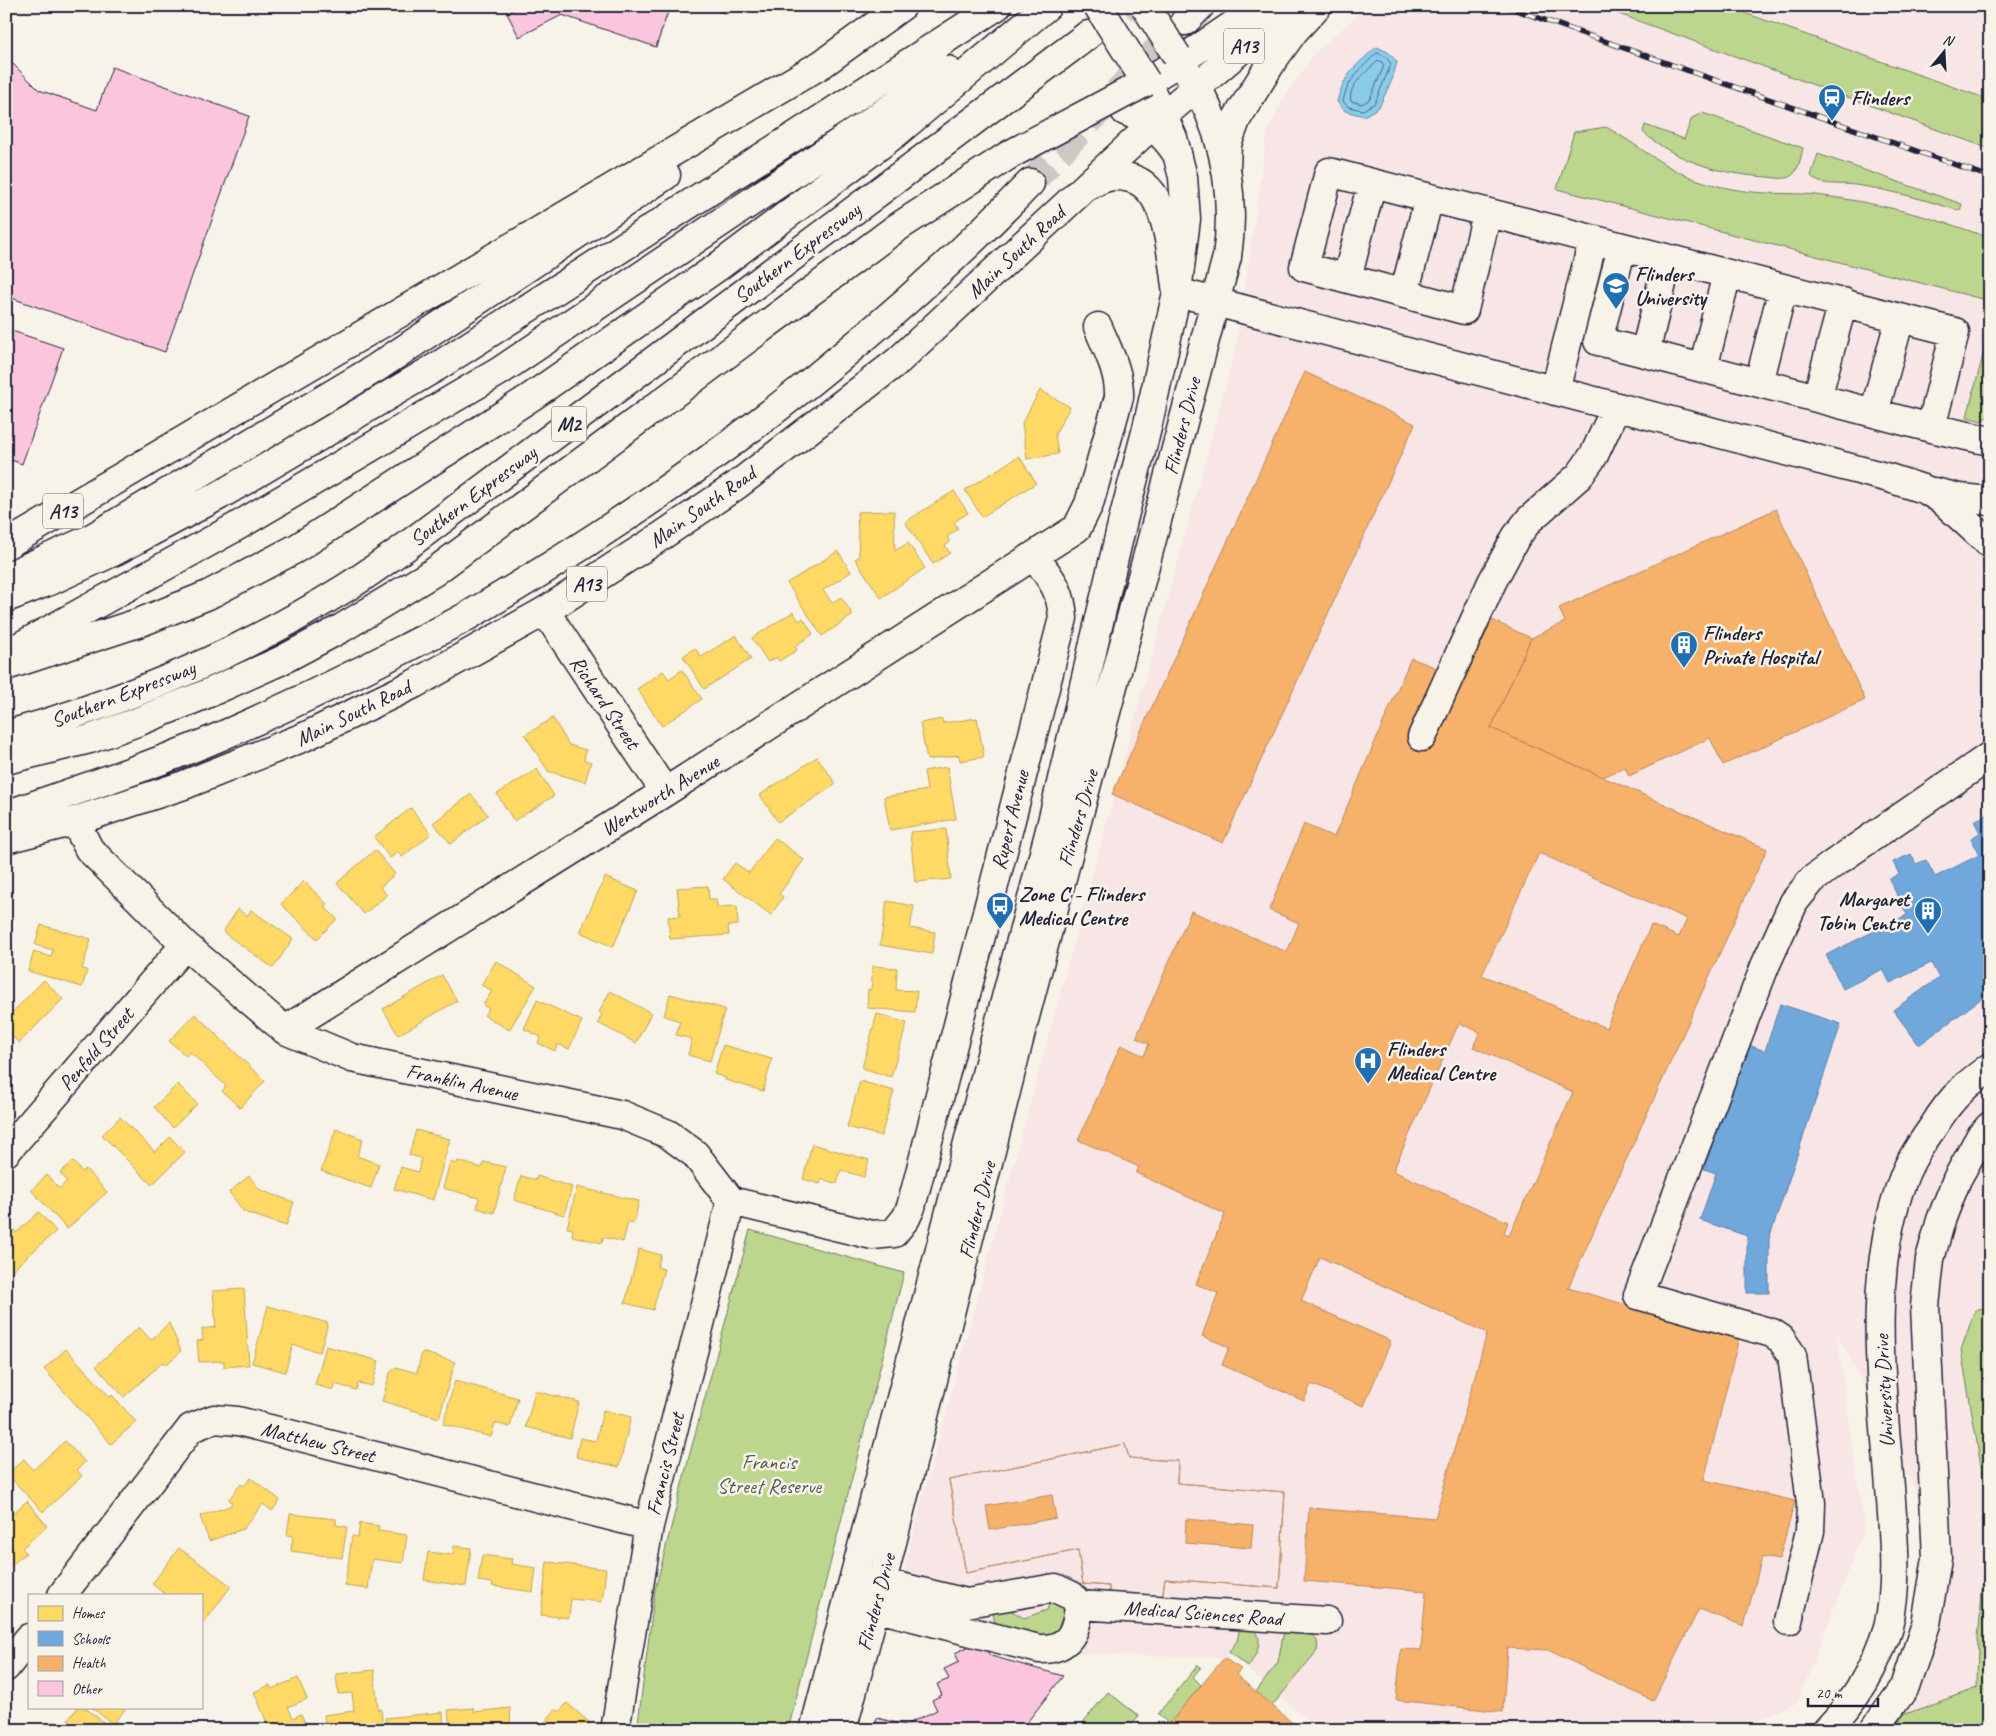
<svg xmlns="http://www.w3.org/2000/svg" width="1996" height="1736" viewBox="0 0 1996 1736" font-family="Caveat,sans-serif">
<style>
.built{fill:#f8e5e5}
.green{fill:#bdd68d;stroke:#707c64}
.water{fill:#89ccea;stroke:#6088a4}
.homes{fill:#ffd966;stroke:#bda259}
.schools{fill:#6fa8dc;stroke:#5880ac}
.health{fill:#f6b26b;stroke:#b6875d;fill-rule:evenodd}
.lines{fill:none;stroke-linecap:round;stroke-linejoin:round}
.shore{stroke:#4b6681;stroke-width:1}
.building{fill:#fbc5de;stroke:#22223b}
.highway-tunnel{stroke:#ccc9c5;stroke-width:28;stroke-dasharray:28 14;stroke-linecap:butt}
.minor-casing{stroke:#22223b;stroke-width:31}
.highway-casing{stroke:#22223b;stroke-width:31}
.minor{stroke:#f7f3e8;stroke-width:28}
.highway{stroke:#f7f3e8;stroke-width:28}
.rail-casing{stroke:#22223b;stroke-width:5.5}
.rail{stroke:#f7f3e8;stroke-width:4;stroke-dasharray:11;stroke-linecap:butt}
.minor-bridge-casing{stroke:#22223b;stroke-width:31;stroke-linecap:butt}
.highway-bridge-casing{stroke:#22223b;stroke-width:31;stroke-linecap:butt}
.minor-bridge{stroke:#f7f3e8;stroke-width:28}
.highway-bridge{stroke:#f7f3e8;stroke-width:28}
.labels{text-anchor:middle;stroke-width:5;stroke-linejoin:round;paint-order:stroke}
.shield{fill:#f7f3e8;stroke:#62616f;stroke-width:1}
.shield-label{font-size:20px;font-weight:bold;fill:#22223b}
.poi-label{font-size:21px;font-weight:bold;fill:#22223b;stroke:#f7f3e8;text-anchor:start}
.street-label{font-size:21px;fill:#22223b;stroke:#f7f3e8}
.park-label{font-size:21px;fill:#505854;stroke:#f7f3e8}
</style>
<rect width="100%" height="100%" fill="#f7f3e8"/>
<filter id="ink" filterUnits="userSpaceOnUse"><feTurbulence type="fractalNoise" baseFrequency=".02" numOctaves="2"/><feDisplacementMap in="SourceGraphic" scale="10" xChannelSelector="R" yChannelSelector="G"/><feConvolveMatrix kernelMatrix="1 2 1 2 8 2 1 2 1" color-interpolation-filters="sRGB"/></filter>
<g filter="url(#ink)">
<!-- built -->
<path class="built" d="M1368 6H1990V1730H1895L1949 1557 1837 1333 1864 1529 1798 1702 1737 1730H1319L1235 1658 1081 1654 896 1609 911 1541 1237 344 1267 133 1283 101 1313 55Z"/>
<!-- green -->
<path class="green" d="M1597 6H1725L1990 100V149Z
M1703 113 1803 148C1801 156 1799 171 1791 176 1785 180 1775 178 1768 177 1725 175 1676 162 1643 132L1645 125 1684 139 1692 118Z
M1606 127C1637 144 1662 167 1695 179 1718 187 1742 192 1766 193 1783 194 1799 193 1816 195 1876 202 1933 217 1990 238V301L1557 189 1574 132Z
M1818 154 1962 204 1960 211C1926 200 1891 190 1855 185 1843 183 1819 187 1811 176Z
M1990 328V415L1981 421 1967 417Z
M750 1230 904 1273 788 1730H637L655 1590 690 1453Z
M1990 1306V1730H1874L1878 1724 1977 1688 1978 1638 1989 1512 1961 1350 1975 1310Z
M1053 1593 1065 1598V1630L1044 1638 995 1624 993 1612 1006 1608 1024 1618 1047 1610Z
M1240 1627 1255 1629C1264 1642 1256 1655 1248 1667L1229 1652 1237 1641Z
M1284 1631C1300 1632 1321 1628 1317 1651L1272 1706 1256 1692 1278 1662Z
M1198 1665 1201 1667 1193 1677 1201 1685 1169 1724 1158 1714Z
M1108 1692 1139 1716 1128 1730H1108L1102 1725 1098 1730H1086L1080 1726Z"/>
<!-- water -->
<path class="water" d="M1377 47 1388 52 1397 62 1392 80 1379 107 1364 116 1345 111 1337 102C1344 74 1356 65 1377 47Z"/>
<!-- homes -->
<path class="homes" d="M1040 390 1070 407 1055 434 1058 454 1027 459 1022 423Z
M1019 456 1036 483 982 517 965 490Z
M954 491 968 513 954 522 958 529 947 537 950 542 945 546 950 553 933 564 905 522Z
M894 511 895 551 908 543 925 568 881 598 855 559 859 557 857 512Z
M838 551 851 572 823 590 832 603 841 597 853 615 822 636 787 583Z
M793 612 799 621 803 618 813 634 795 646 797 650 779 661 777 657 768 662 752 638Z
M736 635 751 659 704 689 683 656 695 648 701 657Z
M682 670 702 699 662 726 637 689 663 671 669 679Z
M553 718 569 745 586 750 584 760 591 762 585 782 548 771 525 735Z
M977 718 984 757 960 761 959 755 927 760 920 723 942 719 943 723Z
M817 757 836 784 778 822 760 795Z
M947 767 956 819 890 830 884 797 927 790 924 771Z
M537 769 554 796 514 821 497 794Z
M471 794 488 815 451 844 433 823Z
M411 808 431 834 402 857 398 852 390 858 374 837Z
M946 829 951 879 915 882 910 832Z
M775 838 804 860 779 894 783 897 771 915 723 879 735 863 749 873Z
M375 850 395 874 380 887 387 895 364 914 337 883Z
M605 877 638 891 613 947 580 932Z
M304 881 327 904 324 906 337 919 317 939 281 904Z
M708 886 709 899H716L717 907 737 906 738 925 728 926 729 935 670 939 668 917 680 916 677 888Z
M887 901 914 906 910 928 935 932 932 954 880 945Z
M238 909 247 916 251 910 293 939 273 968 223 932Z
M41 925 91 939 82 969 87 970 82 987 28 971 34 951 51 957 53 950 35 945Z
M496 961 536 986 509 1030 484 1015 489 1009 483 1005 492 991 481 985Z
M873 966 897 968 896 990 917 991 915 1012 867 1008 868 989 871 990Z
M442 975 457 1001 398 1035 383 1009Z
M44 980 63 999 19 1043 6 1030V1019Z
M610 991 651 1013 636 1043 598 1023 602 1014 599 1012Z
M670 994 725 1009 710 1061 688 1055 692 1039 676 1035 680 1021 664 1016Z
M537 1000 582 1021 569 1049 558 1044 555 1051 538 1043 541 1037 524 1029Z
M195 1014 265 1081 240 1108 222 1091 226 1086 190 1052 186 1056 169 1041Z
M877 1014 907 1023 891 1077 862 1068Z
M723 1045 772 1059 763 1091 725 1080 726 1078 714 1074Z
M860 1081 894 1091 881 1136 847 1127Z
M178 1084 197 1104 173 1128 154 1107Z
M120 1117 155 1152 170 1137 185 1152 152 1185 102 1135Z
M336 1129 363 1139 357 1156 379 1164 371 1188 321 1171Z
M416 1130 450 1139 433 1200 394 1189 401 1167 418 1172 421 1158 409 1155Z
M812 1144 869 1160 864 1177 841 1170 837 1184 822 1179 820 1184 803 1179Z
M73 1161 82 1172 86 1169 107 1192 67 1229 31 1190 47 1175 59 1189 67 1181 60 1173Z
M458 1161 482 1168 484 1162 506 1167 494 1213 477 1208 479 1198 443 1188 450 1162 457 1164Z
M249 1176 260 1190 294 1202 286 1226 244 1212 229 1192Z
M521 1176 536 1180 537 1176 572 1187 564 1215 514 1200Z
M577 1187 639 1201 634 1223 628 1222 623 1242 603 1237 602 1243 572 1236 573 1229 567 1228Z
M39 1212 56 1231 10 1272 6 1268V1234L13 1228 16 1233Z
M639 1249 661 1255 657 1267 664 1269 653 1310 625 1303Z
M244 1289 249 1365 224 1367V1361L199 1362 197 1341 203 1340 202 1329 216 1327 213 1291Z
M268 1306 328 1323 320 1352 293 1345 285 1372 252 1363Z
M169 1323 181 1351 166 1365 163 1362 124 1397 96 1366 139 1327 151 1340Z
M326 1346 379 1361 372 1386 358 1383 356 1390 335 1384 334 1390 315 1385Z
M66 1349 110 1397 112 1395 136 1422 111 1444 44 1369Z
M422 1352 455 1362 439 1418 382 1401 390 1373 396 1367 417 1373Z
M455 1381 518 1398 510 1427 495 1423 491 1437 443 1424Z
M535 1391 579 1402 570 1438 526 1427Z
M603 1410 631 1417 619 1467 576 1457 580 1438 596 1441Z
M65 1441 85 1462 77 1470 82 1476 43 1512 7 1474 24 1459 33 1470Z
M251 1478 280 1500 272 1511 263 1504 243 1529 209 1541 200 1516 230 1506 232 1503 229 1499 241 1484 244 1486Z
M27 1501 47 1526 22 1548 26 1553 9 1567 6 1563V1513L9 1511 12 1514Z
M290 1514 336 1519V1525L347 1527 342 1558 291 1551 293 1536 287 1535Z
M360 1523 379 1526 378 1531 407 1535 403 1563 372 1559 368 1589 345 1586 352 1536 358 1537Z
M454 1546 471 1548 466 1586 424 1580 428 1552 453 1555Z
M179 1548 231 1586 204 1623 201 1621V1595H166L152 1584Z
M482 1555 512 1559 511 1564 536 1568 533 1592 492 1586 493 1583 478 1581Z
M547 1562 606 1569 602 1602 571 1599 569 1618 541 1615Z
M374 1670 378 1710 381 1709 383 1730H326L324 1715 354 1711 352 1693 338 1694 336 1674Z
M298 1678 307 1699 288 1707 293 1718 301 1714 308 1730H270L254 1692 270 1685 271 1689Z
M567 1703 590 1723 584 1730H538L556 1709 559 1712Z
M78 1707H84L111 1728 109 1730H46L53 1721 62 1728Z
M91 1707H127L113 1724Z
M474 1708V1712L510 1708 511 1730H450L448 1710Z
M443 1712 444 1730H387L385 1718Z"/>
<!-- schools -->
<path class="schools" d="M1990 813V992L1919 1045 1893 1010 1939 978 1931 963 1890 983 1883 969 1843 989 1826 955 1907 915 1889 879 1899 874 1893 862 1911 854 1916 864 1926 860 1935 877 1979 855 1971 838 1980 833 1974 821Z
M1780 1004 1841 1024 1769 1239V1293H1747V1236L1700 1220 1716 1173 1704 1169 1746 1044 1765 1051Z"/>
<!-- health -->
<path class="health" d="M1305 372 1415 424 1223 843 1112 794Z
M1776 509 1865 700 1723 765 1710 738 1629 776 1625 767 1603 777 1491 728 1531 638 1565 622 1559 608Z
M1492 620 1531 638 1491 728 1767 849 1568 1288 1739 1337 1704 1480 1795 1501 1779 1560 1762 1557 1744 1626 1699 1609 1653 1701 1548 1650 1507 1648 1503 1712 1396 1700 1401 1649 1421 1650 1426 1591 1304 1581 1309 1508 1435 1518 1487 1333 1320 1257 1301 1301 1391 1341 1364 1406 1311 1384 1304 1401 1222 1365 1229 1347 1202 1336 1218 1293 1196 1284 1225 1214 1136 1173 1139 1167 1078 1140 1121 1045 1144 1056 1149 1044 1136 1038 1191 911 1287 952 1299 923 1269 910 1304 824 1334 837 1411 658 1465 679ZM1539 853 1687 919 1679 937 1651 925 1606 1028 1482 975ZM1459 1023 1480 1032 1473 1047 1573 1092 1509 1236 1504 1233 1508 1222 1393 1171Z
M1125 1444 1129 1458 1178 1461 1177 1483 1285 1492 1279 1588 1165 1579 1162 1598 1109 1595V1586L1083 1584 1078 1550 966 1573 949 1480ZM1186 1519 1253 1525 1251 1548 1185 1543Z
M1125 1444 1129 1458 1178 1461 1177 1483 1285 1492 1279 1588 1165 1579 1162 1598 1109 1595V1586L1083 1584 1078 1550 966 1573 949 1480ZM1052 1495 1056 1518 990 1530 986 1506Z
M1224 1658 1241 1669 1236 1675 1301 1730H1164Z"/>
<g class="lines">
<!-- shore -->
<path class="shore" d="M1377 53 1385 56 1391 64 1375 103 1363 110 1348 107 1343 101C1347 80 1362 67 1377 53Z
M1378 61H1381L1384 66 1370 99 1362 104 1351 101C1347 86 1368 70 1378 61Z"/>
</g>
<!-- building -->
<path class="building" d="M520 6H670L656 47 562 15 519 37 507 13Z
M704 6H730L727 14Z
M13 64 39 90 97 110 112 67 249 116 165 352 6 296V70Z
M6 329 63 348 22 464 6 458Z
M978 1642 991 1656 1063 1676 1021 1730H874L877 1718 905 1725 937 1710 932 1700 942 1695 937 1684 949 1679 944 1669 959 1662 955 1653Z"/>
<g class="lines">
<!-- highway-tunnel -->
<path class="highway-tunnel" d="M1089 34 1126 6
M1030 183 1182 24"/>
<defs>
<path id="minor" d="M1487 213 1464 310 1304 267 1329 172 1955 332 1931 428 1645 353 1668 259
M1622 247 1598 341 1645 353
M1347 278 1372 183
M1177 292 1889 478 1926 490 1942 500 1990 544
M1404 294 1429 198
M1703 368 1727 274
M1759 383 1783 288
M1555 391 1593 240
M1817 398 1843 302
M1874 413 1900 318
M1931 428 1990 441
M1935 492 1960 498 1990 501
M545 611 665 792
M1422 737 1492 582 1516 537 1529 520 1579 476 1594 455 1616 407
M75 821 89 849 185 945 285 1030 352 1058 622 1115 668 1134 695 1154 731 1201 872 1235 894 1233 906 1218 911 1207 1063 618C1061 589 1051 579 1035 557
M285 1030 665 792 1077 528 1089 504 1119 397C1120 372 1107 349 1098 327
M6 1152 185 945
M62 1595 191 1428 214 1419 238 1421 649 1526
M858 1603 1039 1649C1069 1650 1077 1632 1079 1605L1072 1596 1055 1588 967 1603 864 1578
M1079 1605 1327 1621
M1788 1621 1810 1531 1811 1503 1792 1355 1781 1339 1772 1333 1638 1295 1765 966 1794 902 1812 880 1833 864 1990 756
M6 1667 29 1638
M615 1730 649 1526 731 1201
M814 1730 1051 826 1123 520 1147 428 1177 292 1186 219 1183 177 1173 138 1163 115 1146 82
M842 1730 882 1582 1022 1028 1227 257C1235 202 1227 145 1201 95 1194 82 1185 69 1177 56
M1827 1730C1856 1700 1876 1667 1888 1627 1899 1585 1893 1530 1890 1487 1882 1386 1866 1277 1903 1179 1910 1160 1921 1144 1933 1127 1941 1114 1950 1101 1961 1091 1969 1082 1980 1075 1990 1067
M1874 1730 1905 1687 1926 1624 1937 1558 1925 1306 1930 1259 1941 1220 1957 1179 1980 1137 1990 1126"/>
<path id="highway" d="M1185 21 1200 6
M1146 82 1180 61 1261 6
M1125 111C1148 119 1164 134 1177 154
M1226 169 1227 144 1237 118 1273 60 1294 31 1317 6
M1090 185C1104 176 1114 174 1130 178 1170 188 1171 258 1177 292
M6 545 822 64 902 6
M6 577 90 539 376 368 666 175
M6 598 52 580 115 551 220 495 438 366 997 6
M6 654 234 528 500 371 947 70
M6 666 141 622 208 595 297 548 531 397 719 266 896 133 1047 6
M6 735C126 701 242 653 347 587 367 575 385 561 404 548L1088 35
M6 760 90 739 137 722 204 695 280 661 342 628 434 572 895 229 1009 155 1086 114
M6 815C83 788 161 763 235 730 293 704 350 677 406 648 427 637 450 626 471 614 676 494 864 354 1030 183
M6 839 75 821 184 785 304 737 414 684 545 611 657 539 737 485 898 361 1152 125 1292 6"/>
</defs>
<!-- minor casing -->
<use href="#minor" class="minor-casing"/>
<!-- highway casing -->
<use href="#highway" class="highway-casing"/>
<!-- minor -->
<use href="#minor" class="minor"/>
<!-- highway -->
<use href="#highway" class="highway"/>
<defs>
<path id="rail" d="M1505 6 1990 177"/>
</defs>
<!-- rail casing -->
<use href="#rail" class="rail-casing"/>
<!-- rail -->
<use href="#rail" class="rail"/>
<defs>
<path id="minor-bridge" d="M1098 6 1146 82
M1145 6 1177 56"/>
<path id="highway-bridge" d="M1086 114 1146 82"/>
</defs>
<!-- minor-bridge casing -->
<use href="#minor-bridge" class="minor-bridge-casing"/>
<!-- highway-bridge casing -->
<use href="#highway-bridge" class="highway-bridge-casing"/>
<!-- minor-bridge -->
<use href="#minor-bridge" class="minor-bridge"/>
<!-- highway-bridge -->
<use href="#highway-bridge" class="highway-bridge"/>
</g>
</g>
<!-- icons -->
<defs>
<symbol id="station-pin" viewBox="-11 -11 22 30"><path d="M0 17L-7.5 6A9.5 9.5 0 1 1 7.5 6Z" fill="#1f6fb2" stroke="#f7f3e8"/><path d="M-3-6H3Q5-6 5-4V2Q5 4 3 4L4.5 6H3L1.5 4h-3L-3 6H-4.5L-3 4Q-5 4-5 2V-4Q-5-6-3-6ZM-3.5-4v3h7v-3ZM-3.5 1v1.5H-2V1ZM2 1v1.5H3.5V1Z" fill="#fff"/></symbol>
<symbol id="university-pin" viewBox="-11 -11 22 30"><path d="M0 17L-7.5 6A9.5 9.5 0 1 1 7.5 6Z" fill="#1f6fb2" stroke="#f7f3e8"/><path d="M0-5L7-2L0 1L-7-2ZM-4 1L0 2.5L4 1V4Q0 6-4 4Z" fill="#fff"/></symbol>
<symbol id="building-pin" viewBox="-11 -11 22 30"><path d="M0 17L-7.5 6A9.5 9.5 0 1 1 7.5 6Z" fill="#1f6fb2" stroke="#f7f3e8"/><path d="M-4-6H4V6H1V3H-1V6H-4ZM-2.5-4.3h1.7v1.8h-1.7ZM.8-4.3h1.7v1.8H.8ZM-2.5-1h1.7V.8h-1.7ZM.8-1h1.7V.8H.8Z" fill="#fff"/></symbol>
<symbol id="bus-pin" viewBox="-11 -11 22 30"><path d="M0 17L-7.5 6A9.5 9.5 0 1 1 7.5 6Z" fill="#1f6fb2" stroke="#f7f3e8"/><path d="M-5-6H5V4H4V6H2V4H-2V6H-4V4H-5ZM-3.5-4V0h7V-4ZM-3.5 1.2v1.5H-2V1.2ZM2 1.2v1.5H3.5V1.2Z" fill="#fff"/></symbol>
<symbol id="hospital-pin" viewBox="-11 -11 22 30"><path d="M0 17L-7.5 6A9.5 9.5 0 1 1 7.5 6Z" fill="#1f6fb2" stroke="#f7f3e8"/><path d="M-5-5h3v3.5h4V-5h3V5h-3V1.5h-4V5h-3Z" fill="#fff"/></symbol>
</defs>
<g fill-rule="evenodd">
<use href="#station-pin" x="1816" y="82" width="32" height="43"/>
<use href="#university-pin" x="1600" y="270" width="32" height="43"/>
<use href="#building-pin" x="1668" y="629" width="32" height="43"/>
<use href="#bus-pin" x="984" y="890" width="32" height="43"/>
<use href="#building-pin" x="1912" y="895" width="32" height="43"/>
<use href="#hospital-pin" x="1352" y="1045" width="32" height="43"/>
</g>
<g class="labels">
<!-- shield labels -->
<g class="shield">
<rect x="1224" y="28.5" width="40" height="35" rx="4"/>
<rect x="551.5" y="406.5" width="35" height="35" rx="4"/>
<rect x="43" y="493.5" width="40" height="35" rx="4"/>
<rect x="567" y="566.5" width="40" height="35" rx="4"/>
</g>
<g class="shield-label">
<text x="1244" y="53">A13</text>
<text x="569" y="431">M2</text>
<text x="63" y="518">A13</text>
<text x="587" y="591">A13</text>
</g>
<!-- poi labels -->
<g class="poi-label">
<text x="1851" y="105">Flinders</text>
<text x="1635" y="281">Flinders<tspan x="1635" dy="24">University</tspan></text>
<text x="1703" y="640">Flinders<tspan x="1703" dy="24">Private Hospital</tspan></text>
<text x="1019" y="901">Zone C - Flinders<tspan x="1019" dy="24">Medical Centre</tspan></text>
<text x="1909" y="906" text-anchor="end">Margaret<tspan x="1909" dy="24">Tobin Centre</tspan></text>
<text x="1387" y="1056">Flinders<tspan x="1387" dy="24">Medical Centre</tspan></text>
</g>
<!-- street labels -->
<g class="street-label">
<text transform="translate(1016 252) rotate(-43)" y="7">Main South Road</text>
<text transform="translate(797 253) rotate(-37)" y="7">Southern Expressway</text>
<text transform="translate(1182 426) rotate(-76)" y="7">Flinders Drive</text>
<text transform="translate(473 496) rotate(-37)" y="7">Southern Expressway</text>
<text transform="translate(702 507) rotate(-35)" y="7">Main South Road</text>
<text transform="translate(123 694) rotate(-21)" y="7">Southern Expressway</text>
<text transform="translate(605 702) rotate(56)" y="7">Richard Street</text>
<text transform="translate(353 713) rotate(-26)" y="7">Main South Road</text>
<text transform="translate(660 795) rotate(-32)" y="7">Wentworth Avenue</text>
<text transform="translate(1078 818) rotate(-74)" y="7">Flinders Drive</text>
<text transform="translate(1010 820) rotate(-76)" y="7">Rupert Avenue</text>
<text transform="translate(96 1049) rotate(-49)" y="7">Penfold Street</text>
<text transform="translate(462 1082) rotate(12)" y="7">Franklin Avenue</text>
<text transform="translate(977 1210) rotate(-76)" y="7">Flinders Drive</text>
<text transform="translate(1884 1391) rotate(-93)" y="7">University Drive</text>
<text transform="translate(318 1442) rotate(14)" y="7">Matthew Street</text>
<text transform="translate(665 1464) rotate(-76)" y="7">Francis Street</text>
<text transform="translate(876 1602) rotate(-75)" y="7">Flinders Drive</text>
<text transform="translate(1203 1613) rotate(4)" y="7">Medical Sciences Road</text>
</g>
<!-- park labels -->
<g class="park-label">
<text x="769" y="1469">Francis<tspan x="769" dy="24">Street Reserve</tspan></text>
</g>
</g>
<!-- margin -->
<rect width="1996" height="1736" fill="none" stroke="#f7f3e8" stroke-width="25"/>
<rect x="12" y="12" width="1971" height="1711" fill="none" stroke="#22223b" stroke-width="2" filter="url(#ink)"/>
<!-- legend -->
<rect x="28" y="1594" width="175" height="115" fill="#f7f3e8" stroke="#a29fa3"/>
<rect x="38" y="1606" width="25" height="15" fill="#ffd966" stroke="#a29fa3"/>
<text x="72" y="1618" font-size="15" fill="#22223b">Homes</text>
<rect x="38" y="1631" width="25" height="15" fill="#6fa8dc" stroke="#a29fa3"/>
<text x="72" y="1644" font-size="15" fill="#22223b">Schools</text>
<rect x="38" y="1656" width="25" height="15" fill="#f6b26b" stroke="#a29fa3"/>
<text x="72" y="1668" font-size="15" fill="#22223b">Health</text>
<rect x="38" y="1681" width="25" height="15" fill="#fbc5de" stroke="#a29fa3"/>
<text x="72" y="1694" font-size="15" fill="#22223b">Other</text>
<!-- north arrow -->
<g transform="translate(1944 52) rotate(18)" stroke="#f7f3e8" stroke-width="4" paint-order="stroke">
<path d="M0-4L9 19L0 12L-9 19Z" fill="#22223b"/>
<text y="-8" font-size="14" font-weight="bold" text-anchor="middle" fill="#22223b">N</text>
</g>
<!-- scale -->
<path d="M1808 1698v8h70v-8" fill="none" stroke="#22223b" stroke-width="2.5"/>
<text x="1816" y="1698" font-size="15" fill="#22223b" stroke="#f7f3e8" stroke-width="4" paint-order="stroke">20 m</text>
</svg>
